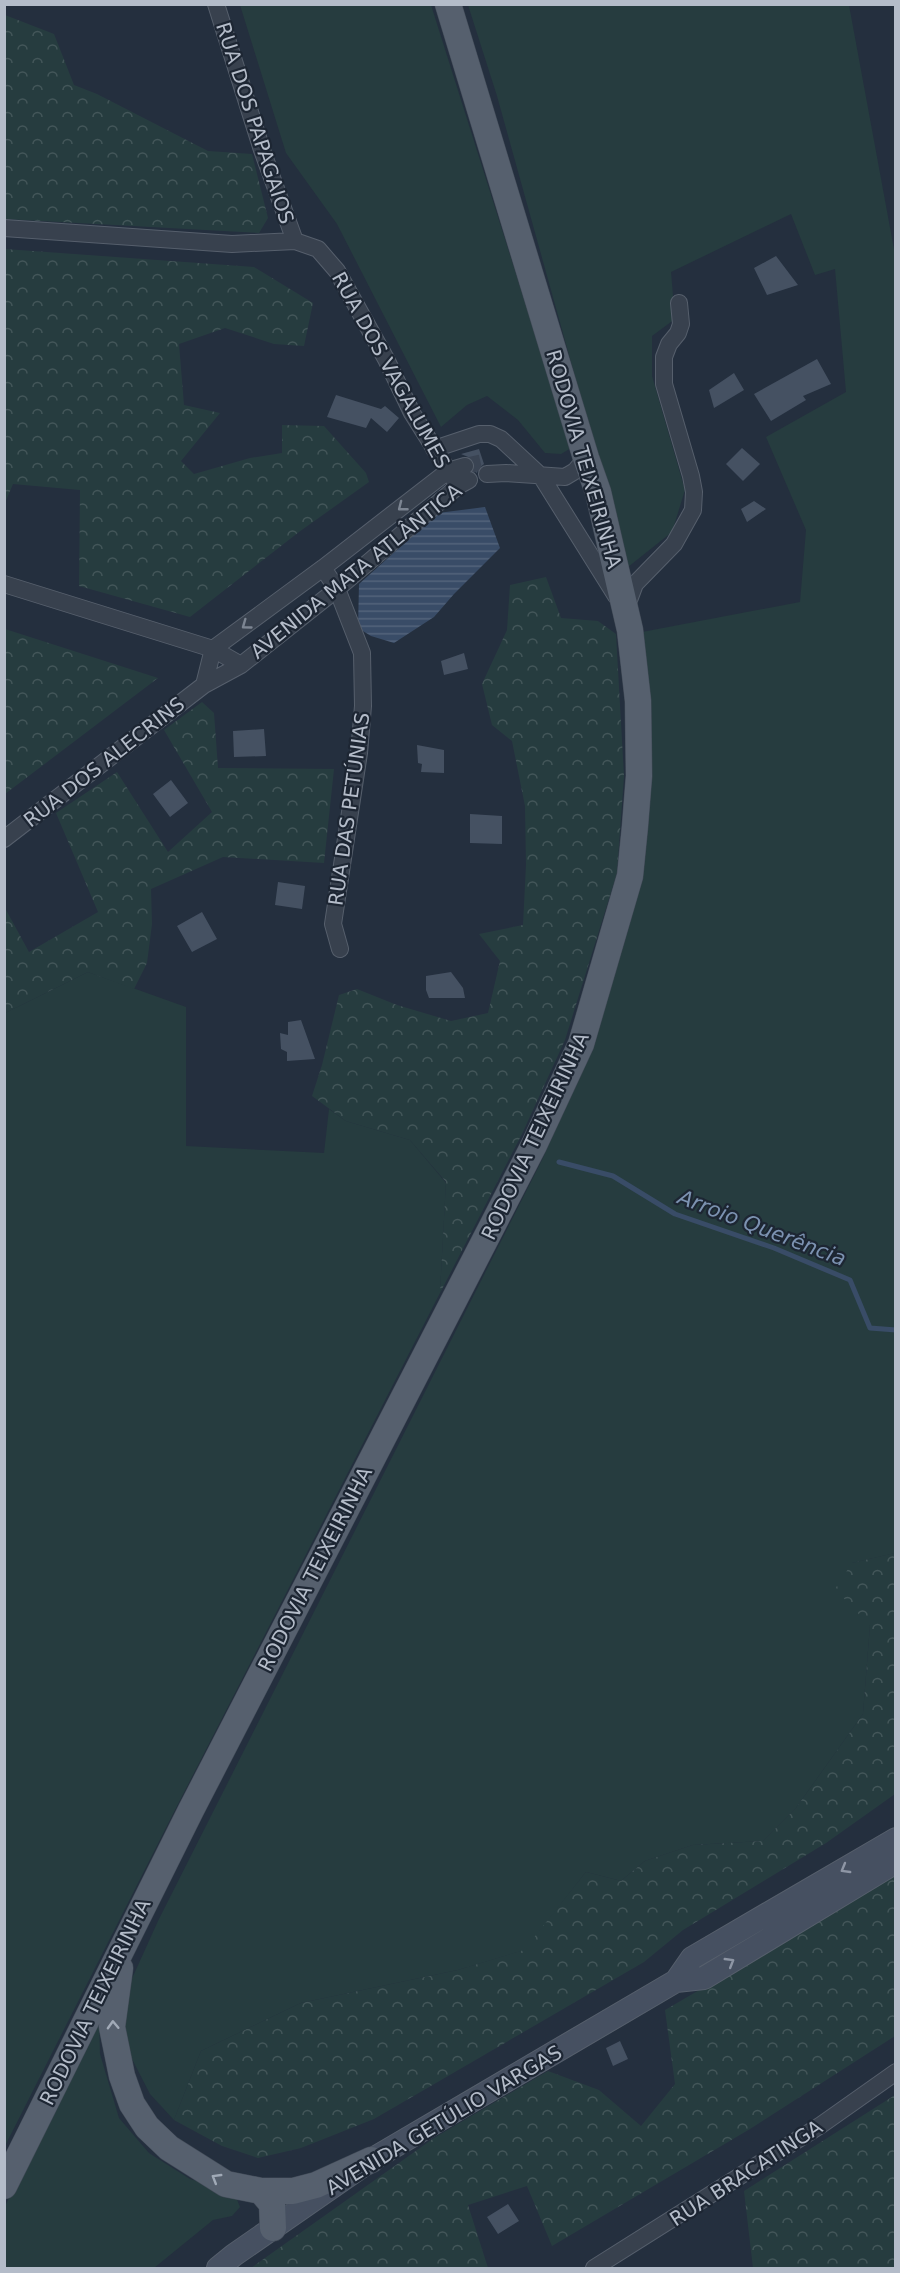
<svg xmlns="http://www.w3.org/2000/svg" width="900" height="2273" viewBox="0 0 900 2273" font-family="'DejaVu Sans',sans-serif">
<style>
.green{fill:#263c3f}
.forest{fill:url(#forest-crowns)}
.water{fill:url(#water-rules)}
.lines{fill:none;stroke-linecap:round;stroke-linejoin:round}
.stream{stroke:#394c67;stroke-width:5}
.building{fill:#455162}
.street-tunnel{stroke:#3a4453;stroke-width:16;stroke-dasharray:16 8;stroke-linecap:butt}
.street-casing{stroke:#565f6c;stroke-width:18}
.secondary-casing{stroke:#565f6c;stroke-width:24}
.primary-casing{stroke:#414a57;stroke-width:27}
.street{stroke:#38414e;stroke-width:16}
.secondary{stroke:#465061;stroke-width:22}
.primary{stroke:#56606e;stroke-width:26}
.oneway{stroke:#7c8592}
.oneway2{stroke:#8e96a5}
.oneway3{stroke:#a1aab7}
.labels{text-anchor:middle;stroke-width:4.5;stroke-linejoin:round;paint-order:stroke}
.street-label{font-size:20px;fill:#b4bcc9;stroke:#1d2633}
.water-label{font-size:21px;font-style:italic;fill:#7c92b1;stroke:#1d2633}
</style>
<defs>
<pattern id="forest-crowns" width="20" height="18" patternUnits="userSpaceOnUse" patternTransform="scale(1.5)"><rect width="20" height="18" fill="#263c3f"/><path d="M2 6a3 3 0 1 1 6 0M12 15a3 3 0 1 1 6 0" fill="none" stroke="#435659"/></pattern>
<pattern id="water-rules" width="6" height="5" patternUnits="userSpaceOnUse" patternTransform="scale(1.5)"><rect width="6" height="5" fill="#394c67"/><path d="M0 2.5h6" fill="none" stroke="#53647b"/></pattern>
</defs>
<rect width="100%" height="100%" fill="#242f3e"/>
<!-- green -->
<path class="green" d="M240 5H431L571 448 561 454 545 453 518 420 487 396 467 405 441 427 337 224 286 153Z
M468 5H849L896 260V1553L852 1563 870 1626 863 1714 796 1808 763 1841 693 1845 645 1861 621 1881 586 1872 525 1950 458 1970 301 2003 201 2051 174 2120 150 2094 131 2057 122 2025 125 1994 158 1921 543 1158 589 1052 624 944 641 883 652 772 642 632 800 602 806 530 766 437 846 392 835 269 815 275 791 214 671 272 675 319 652 336V376L685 490 672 532 628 567 497 96Z
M88 972 186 1007V1146L324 1153 329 1109 346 1121 410 1140 446 1183 440 1293 176 1808 5 2146V1013Z
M99 2020 100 2054 119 2118 149 2153 190 2179 234 2192 240 2207 232 2216 213 2220 154 2268H5L4 2208Z"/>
<!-- forest -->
<path class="forest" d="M5 15 54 34 74 85 97 94 208 151 252 154 268 218 259 233 5 219Z
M5 249 254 267 313 303 304 346 274 344 225 328 179 344 184 405 220 413 181 461 194 474 250 458 282 453V425L324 426 366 473 369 482 299 532 190 617 79 586 80 490 13 484 5 503Z
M546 577 561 618 598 621 616 634 624 776 617 873 565 1040 522 1134 440 1293 446 1182 410 1140 346 1121 312 1096 322 1065 339 995 357 989 397 1005 451 1021 488 1013 500 961 479 934 523 925 526 865 525 806 512 741 492 725 482 684 507 630 510 585Z
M5 629 158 678 5 794 4 629Z
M202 702 214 713 218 768 334 769 324 863 223 857 151 889 152 924 147 963 134 989 88 972 5 1013V908L29 952 98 912 56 813 117 772 168 852 212 812 164 730Z
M895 1553V1794L826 1843 683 1930 644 1962 374 2119 301 2148 258 2158 222 2146 174 2120 201 2051 301 2003 458 1970 524 1950 586 1872 621 1881 645 1861 693 1845 763 1841 796 1808 863 1714 870 1626 835 1589 852 1563Z
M895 1876V2036L750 2129 552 2246 527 2186 468 2205 488 2268H251L434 2138 548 2071 599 2090 641 2126 675 2084 665 2010Z
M895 2095V2268H753L744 2191Z"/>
<!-- water -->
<path class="water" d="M485 507 500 548 454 594 434 617 394 643 371 636 358 628 359 584 438 513Z"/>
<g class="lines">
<!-- stream -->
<path class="stream" d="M559 1162 613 1176 675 1214 774 1248 850 1280 870 1328 896 1330"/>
</g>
<!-- building -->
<path class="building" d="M776 256 798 285 767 295 754 268Z
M817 359 831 384 803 396 806 400 771 421 754 394Z
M734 373 744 390 714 408 709 390Z
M336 395 381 409 385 406 399 418 387 432 371 418 366 428 327 417Z
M742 448 760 464 743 481 726 464Z
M479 449 484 464 478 469 477 473 474 471 475 464 473 459 461 454Z
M754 501 766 509 747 522 741 509Z
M464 653 468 669 444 675 441 661Z
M264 729 266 756 234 757 233 731Z
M417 745 444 750V773L421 772 422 764 418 763Z
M171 780 188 803 170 817 153 794Z
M470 814 502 816V844L470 843Z
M278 882 305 886 302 909 275 905Z
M202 912 217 939 192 952 177 926Z
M451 972 463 988 465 998H429L426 990V976Z
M301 1020 315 1059 287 1061V1052L281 1049 280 1033 288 1035V1022Z
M620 2041 628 2059 613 2066 606 2048Z
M508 2204 519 2221 498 2234 487 2217Z"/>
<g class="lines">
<!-- street-tunnel -->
<path class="street-tunnel" d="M465 466 483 462"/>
<defs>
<path id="street" d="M216 4 262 150 295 241
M4 228 232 244 295 241 318 249 337 271 386 359 412 413 458 486
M434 449 479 434H490L501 439 541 476 616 596
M487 474 506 473 565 477 575 471 586 458
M323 568 337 589 362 653 363 706 359 753 333 924 340 949
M4 584 213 649 241 665
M626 608 635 584 674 544 693 510 694 492 691 476 664 384V357L669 344 678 333 681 324 679 303
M204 685 213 649 323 568 448 471 465 466
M4 839 204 685 241 665 337 589 458 486 469 480
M594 2268 821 2125 896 2072"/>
<path id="secondary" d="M676 1981 704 1978 896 1862
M218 2268 234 2255 371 2160 676 1981 692 1958 896 1839"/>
<path id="primary" d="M120 1968 112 2027 122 2076 132 2104 147 2127 169 2148 226 2184 261 2191H293L316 2185 371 2160
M4 2186 191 1810 534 1145 581 1044 630 876 635 826 639 776 638 701 630 630 598 492 586 458 448 4
M261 2191 272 2204 273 2228"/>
</defs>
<!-- street casing -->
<use href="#street" class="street-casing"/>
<!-- secondary casing -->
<use href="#secondary" class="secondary-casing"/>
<!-- primary casing -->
<use href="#primary" class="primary-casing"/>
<!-- street -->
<use href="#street" class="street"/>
<!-- secondary -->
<use href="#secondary" class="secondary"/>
<!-- primary -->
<use href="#primary" class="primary"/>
</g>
<!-- one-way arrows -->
<defs><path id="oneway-chevron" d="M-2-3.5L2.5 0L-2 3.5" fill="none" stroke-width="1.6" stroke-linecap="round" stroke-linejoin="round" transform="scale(1.5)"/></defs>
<g class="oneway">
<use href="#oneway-chevron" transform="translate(402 507) rotate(142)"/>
<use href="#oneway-chevron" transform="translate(246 625) rotate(144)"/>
</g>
<g class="oneway2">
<use href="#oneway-chevron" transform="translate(845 1869) rotate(150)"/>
<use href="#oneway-chevron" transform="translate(730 1962) rotate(-31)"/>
</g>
<g class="oneway3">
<use href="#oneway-chevron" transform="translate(113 2025) rotate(-92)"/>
<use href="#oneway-chevron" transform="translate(216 2178) rotate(-149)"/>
</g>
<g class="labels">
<!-- street labels -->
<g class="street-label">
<text transform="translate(255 123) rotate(72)" y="7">RUA DOS PAPAGAIOS</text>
<text transform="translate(391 370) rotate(61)" y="7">RUA DOS VAGALUMES</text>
<text transform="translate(584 459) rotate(74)" y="7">RODOVIA TEIXEIRINHA</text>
<text transform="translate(356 571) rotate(-39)" y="7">AVENIDA MATA ATLÂNTICA</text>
<text transform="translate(104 762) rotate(-38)" y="7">RUA DOS ALECRINS</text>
<text transform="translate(349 809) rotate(-82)" y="7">RUA DAS PETÚNIAS</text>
<text transform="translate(535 1136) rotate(-65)" y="7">RODOVIA TEIXEIRINHA</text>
<text transform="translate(315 1569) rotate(-63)" y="7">RODOVIA TEIXEIRINHA</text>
<text transform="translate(95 2002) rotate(-64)" y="7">RODOVIA TEIXEIRINHA</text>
<text transform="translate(444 2120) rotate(-31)" y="7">AVENIDA GETÚLIO VARGAS</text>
<text transform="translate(746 2173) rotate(-33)" y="7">RUA BRACATINGA</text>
</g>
<!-- water labels -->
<g class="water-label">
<text transform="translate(762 1228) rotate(21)" y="7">Arroio Querência</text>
</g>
</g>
<!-- border -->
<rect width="900" height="2273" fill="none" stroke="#b4bcc9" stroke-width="12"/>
</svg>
